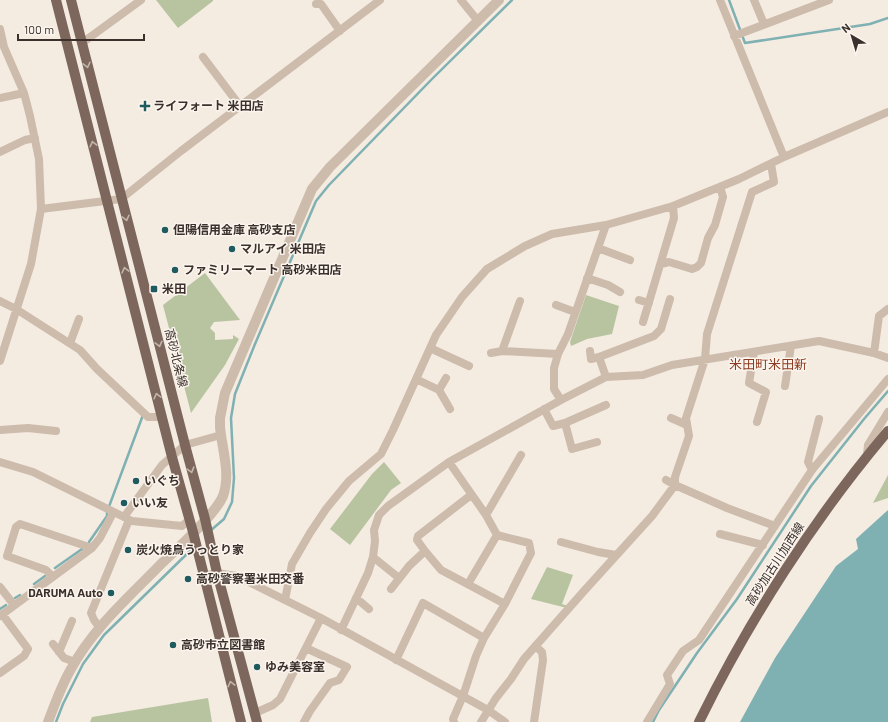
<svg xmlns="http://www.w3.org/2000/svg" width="888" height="722" viewBox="0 0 888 722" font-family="Barlow,'Noto Sans JP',sans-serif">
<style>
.green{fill:#b8c4a0}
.water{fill:#7fb0b2}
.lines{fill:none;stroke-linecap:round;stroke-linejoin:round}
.stream{stroke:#7fb0b2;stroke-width:2.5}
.minor{stroke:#cdbbac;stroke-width:8}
.tertiary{stroke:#cdbbac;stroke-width:10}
.primary{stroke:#7d675c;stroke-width:10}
.oneway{stroke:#c2b5ac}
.poi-dot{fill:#1f5a5e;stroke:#fbf5ee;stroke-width:1.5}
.labels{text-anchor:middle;stroke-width:3;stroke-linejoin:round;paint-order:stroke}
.poi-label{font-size:12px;font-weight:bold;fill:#3b302b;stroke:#fbf5ee;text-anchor:start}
.street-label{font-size:12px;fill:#3b302b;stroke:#fbf5ee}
.neighbourhood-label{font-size:13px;fill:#8c3b22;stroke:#fbf5ee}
</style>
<rect width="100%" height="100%" fill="#f4ebe1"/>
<!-- green -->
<path class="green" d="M156 0H213V1L178 28Z
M205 273 240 320 214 322 210 328 215 333V340L233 339V335L239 339 225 365 191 413 163 305Z
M586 295 619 306 612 334 587 339 571 346 570 342Z
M384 462 401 483 391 490 350 545 330 529 372 474Z
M888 475V498L873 503Z
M547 567 573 575 562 604 568 606 567 608 531 599Z
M208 698 212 722H90L92 717Z"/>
<!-- water -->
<path class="water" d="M888 510V722H740L775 658 836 566 858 549 856 539Z"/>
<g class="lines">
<!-- stream -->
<path class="stream" d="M729 0 745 43 870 24 888 18
M210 531 224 519 232 502 234 478 231 418 235 394 255 344 316 201 329 185 432 79 512 0
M89 542 107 516V512L143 415
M55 568 82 549
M34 584 45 576
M15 598 20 595
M0 609 6 605
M56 722 63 704 83 664 104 635 194 547
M653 722 659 710 697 653 737 599 811 486 864 419 888 391"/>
<!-- minor -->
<path class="minor" d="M461 0 478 21
M720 0 784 157
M754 0 764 24
M316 4H321L340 31
M0 29 4 47 24 93 30 116 39 159 41 209 31 264 0 361
M734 36 829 0
M82 43 141 0
M203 57 240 106
M0 98 24 93
M0 152 25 140 35 138
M41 209 121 199 181 151 380 0
M598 248 630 260
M661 264 669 262 692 269 697 267 701 263 708 238 715 225 723 197 720 187
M587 278 608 285 620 292
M639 300 649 303
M0 301 16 309 80 350 97 369 148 417H162
M556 305 575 312
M643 322 674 218 673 206
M70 343 79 319
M430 348 469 366
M502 351 520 301
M590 351 591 359 599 357
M754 352 749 383 766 392 757 422
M491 353 502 351 558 354
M874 353 879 316 888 309
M606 377 599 357 654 336 661 329 670 299
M416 379 439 390 450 409
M785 386 791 346
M439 390 446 378
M561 400 554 389V368L558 354 568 334 606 225
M544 409 553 426 565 423 572 449 597 442
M671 418 687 425
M565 423 606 405
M0 430 28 428 56 431
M867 455 868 445 888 412
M0 462 33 472 132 521 182 526 189 520
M449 462 486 515 497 535 529 543 531 553 505 604 484 638 476 656 463 696 453 719 454 722
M812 470 808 462 819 419
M666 480 675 485V477L689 436 686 418 705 359 707 334 752 192 774 182 771 164
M486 515 521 455
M124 517 162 465 185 445 221 435
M720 534 763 545
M561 542 598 552 616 555
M425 551 417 540 418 536 471 495
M373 557 399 578
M204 576 217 573 237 576 321 618 488 710 505 722
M53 577 46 570 7 556 16 527 20 524 92 548
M468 584 497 535
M0 587 14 605
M391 589 409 566 425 551 441 570 505 604
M356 598 369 609
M285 600 292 564 310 533 326 509 349 481 381 454 393 430 436 335 462 297 487 269 525 246 552 234 606 225 673 206 739 179 784 157 888 112
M0 616 92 548 100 538 113 513
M100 628 94 620 91 613 129 520
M341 630 368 573 373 557 375 541 374 530 379 515 388 506 449 462 561 400 606 377 643 375 672 365 819 341 874 353 888 358
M53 644 64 658 75 662
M59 652 72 621
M396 660 423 603 484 638
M0 673 24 656 28 649 2 614
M255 713 273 705 280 699 321 618
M304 722 310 711 330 683 339 680 347 667 306 648
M481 722 496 698 511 679 524 659 584 591 652 516 675 485 727 508 775 526
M534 722 543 660 542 652 535 646
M647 722 670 684 667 675 683 651 699 640 812 470 888 379"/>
<!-- tertiary -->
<path class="tertiary" d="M48 722C55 704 61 686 71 669 93 628 130 596 162 563 178 548 215 515 223 496 231 474 222 449 220 427V418L225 393 312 189 330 167 499 0"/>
<!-- primary -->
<path class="primary" d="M56 0 172 457 193 532 241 722
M71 0 185 445 205 519 217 573 257 722
M699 722C749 620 815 517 888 431"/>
</g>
<!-- one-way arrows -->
<defs><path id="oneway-chevron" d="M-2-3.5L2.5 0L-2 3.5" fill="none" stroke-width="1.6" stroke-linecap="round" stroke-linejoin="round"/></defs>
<g class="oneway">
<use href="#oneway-chevron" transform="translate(87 65) rotate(76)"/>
<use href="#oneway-chevron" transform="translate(93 144) rotate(-104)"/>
<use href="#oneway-chevron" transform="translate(126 218) rotate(76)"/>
<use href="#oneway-chevron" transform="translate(125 270) rotate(-104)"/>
<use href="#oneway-chevron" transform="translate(159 344) rotate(76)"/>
<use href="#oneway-chevron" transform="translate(157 396) rotate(-104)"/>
<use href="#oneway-chevron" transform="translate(191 470) rotate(74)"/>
<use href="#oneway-chevron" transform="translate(231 684) rotate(-104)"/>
</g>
<!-- markers -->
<g class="poi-dot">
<path d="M143 100h4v4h4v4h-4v4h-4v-4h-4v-4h4z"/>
<circle cx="165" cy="230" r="4"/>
<circle cx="232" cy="249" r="4"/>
<circle cx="175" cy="270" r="4"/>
<rect x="150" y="285" width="8" height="8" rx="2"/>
<circle cx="136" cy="481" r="4"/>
<circle cx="124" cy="503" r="4"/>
<circle cx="128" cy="550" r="4"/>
<circle cx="188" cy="579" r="4"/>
<circle cx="111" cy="593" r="4"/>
<circle cx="173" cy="645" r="4"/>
<circle cx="257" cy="667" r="4"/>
</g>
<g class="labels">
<!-- poi labels -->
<g class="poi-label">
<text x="153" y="110">ライフォート 米田店</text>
<text x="173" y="234">但陽信用金庫 高砂支店</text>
<text x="240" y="253">マルアイ 米田店</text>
<text x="183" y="274">ファミリーマート 高砂米田店</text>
<text x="162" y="293">米田</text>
<text x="144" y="485">いぐち</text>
<text x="132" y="507">いい友</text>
<text x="136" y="554">炭火焼鳥うっとり家</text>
<text x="196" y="583">高砂警察署米田交番</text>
<text x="103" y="597" text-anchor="end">DARUMA Auto</text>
<text x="181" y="649">高砂市立図書館</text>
<text x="265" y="671">ゆみ美容室</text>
</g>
<!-- street labels -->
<g class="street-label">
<text transform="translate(176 358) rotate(76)" y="4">高砂北条線</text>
<text transform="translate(775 564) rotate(-57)" y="4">高砂加古川加西線</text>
</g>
<!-- neighbourhood labels -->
<g class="neighbourhood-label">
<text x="768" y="369">米田町米田新</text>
</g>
</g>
<!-- north arrow -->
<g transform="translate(852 36) rotate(322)" stroke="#fbf5ee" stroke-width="3" paint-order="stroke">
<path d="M0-3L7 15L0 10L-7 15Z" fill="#3b302b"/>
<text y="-6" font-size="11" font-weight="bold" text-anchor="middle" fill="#3b302b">N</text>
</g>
<!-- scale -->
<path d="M18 34v6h126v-6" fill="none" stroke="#3b302b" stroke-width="2"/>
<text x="24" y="34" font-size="12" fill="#3b302b" stroke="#fbf5ee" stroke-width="3" paint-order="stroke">100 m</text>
</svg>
